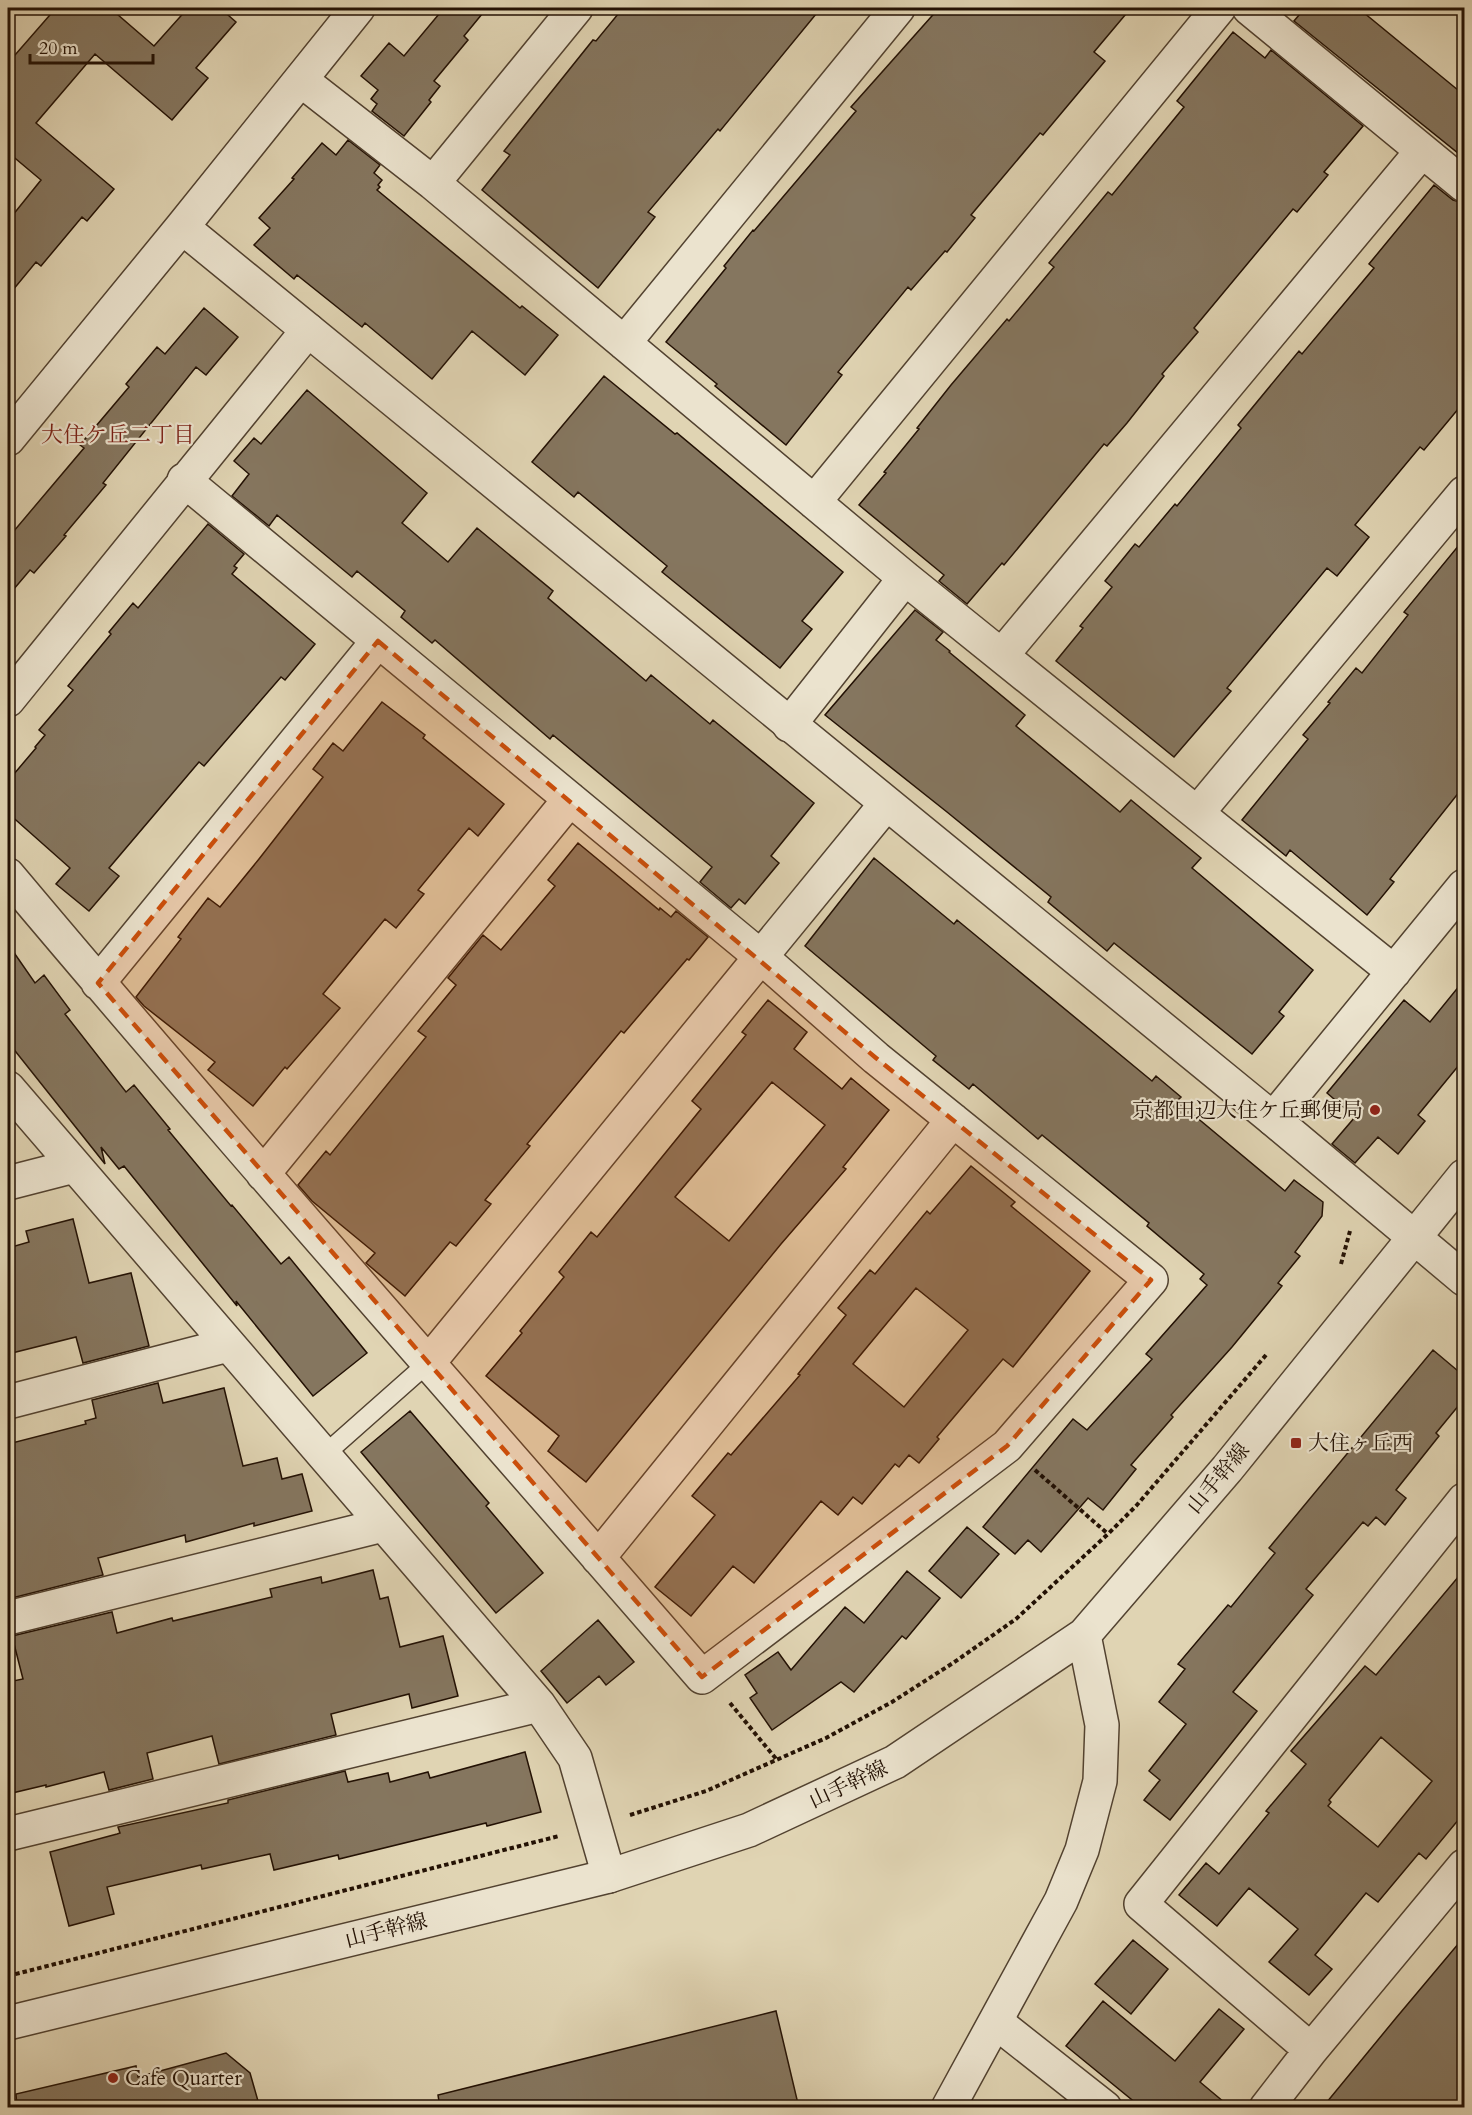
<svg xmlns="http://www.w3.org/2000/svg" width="1472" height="2115" viewBox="0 0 1472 2115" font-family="Cardo,'Noto Serif JP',serif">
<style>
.building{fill:#85765f;stroke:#231104;stroke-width:1.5;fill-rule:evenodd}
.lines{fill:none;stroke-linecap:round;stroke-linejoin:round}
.service-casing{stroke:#524230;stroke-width:21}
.minor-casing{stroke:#524230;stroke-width:36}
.tertiary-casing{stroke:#524230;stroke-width:36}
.path{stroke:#231104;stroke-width:4;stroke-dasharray:4.5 3;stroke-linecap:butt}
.service{stroke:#ebe3ce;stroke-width:18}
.minor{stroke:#ebe3ce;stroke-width:33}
.tertiary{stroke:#ebe3ce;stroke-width:33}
.marked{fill:#ca4e0b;fill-opacity:0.2;stroke:#ca4e0b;stroke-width:4.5;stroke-dasharray:12 8;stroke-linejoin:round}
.poi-dot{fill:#8f2418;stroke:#ebe3ce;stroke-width:2}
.labels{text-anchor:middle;stroke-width:4.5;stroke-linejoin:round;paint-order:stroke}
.poi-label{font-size:21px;fill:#231104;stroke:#ebe3ce;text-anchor:start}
.street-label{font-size:21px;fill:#231104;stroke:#ebe3ce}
.neighbourhood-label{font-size:22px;fill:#7a1f14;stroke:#ebe3ce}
</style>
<rect width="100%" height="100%" fill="#e0d4b3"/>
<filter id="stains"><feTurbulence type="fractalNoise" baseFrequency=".00333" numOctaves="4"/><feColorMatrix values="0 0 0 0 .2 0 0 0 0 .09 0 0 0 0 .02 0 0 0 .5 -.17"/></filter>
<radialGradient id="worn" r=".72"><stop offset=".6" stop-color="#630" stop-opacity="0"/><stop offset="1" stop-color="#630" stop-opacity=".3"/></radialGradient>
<!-- building -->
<path class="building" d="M56 8H110L154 46 188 8H220L236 22 196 68 208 78 172 120 95 54 36 123 114 189 87 221 82 217 41 266 36 262 8 296V221L41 180 10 154 8 156V63Z
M444 8H487L464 36 468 40 434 81 440 86 429 100 431 102 404 136 372 111 377 104 371 99 378 90 361 76 389 43 404 56Z
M623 8H821L720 131 718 129 648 212 655 217 598 288 482 190 510 155 504 151 593 40 596 41Z
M939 8H1131L1094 52 1105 61 1043 135 1040 133 971 215 975 218 947 252 945 251 911 290 908 287 838 372 842 375 786 445 715 386 717 384 666 342 726 268 724 266 753 230 754 231 856 111 851 107Z
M1305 8H1358L1464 95V161L1458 156 1459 154 1294 21Z
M1233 32 1265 58 1271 50 1363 126 1324 172 1328 175 1297 212 1293 209 1194 328 1198 332 1162 374 1164 376 1127 423 1107 446 1104 444 1004 565 1002 563 967 604 939 581 944 575 859 505 886 473 884 472 919 429 917 428 951 385 1007 319 1009 321 1054 267 1049 263 1108 192 1112 195 1184 107 1177 101Z
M348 140 380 165 374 173 382 180 378 185 380 187 377 190 520 308 522 306 558 335 525 375 472 331 432 379 365 323 362 327 297 275 294 279 254 245 270 228 259 218 294 179 292 178 322 143 336 155Z
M1434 185 1453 200 1464 203V402L1424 450 1420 447 1355 525 1369 537 1337 576 1327 568 1227 688 1231 691 1174 757 1056 661 1083 628 1080 626 1112 587 1105 581 1135 544 1139 547 1175 504 1177 506 1219 455 1241 428 1238 425 1299 351 1302 354 1374 268 1369 264Z
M204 308 238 337 206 375 196 367 103 483 106 485 64 535 66 536 34 573 30 570 8 596V538L84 448 80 445 129 387 126 384 157 347 165 354Z
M604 376 675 434 677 433 843 572 802 621 812 629 780 668 662 572 667 566 578 492 574 497 532 462Z
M307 390 427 493 402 523 448 562 477 528 553 591 548 598 646 681 651 675 710 724 713 720 814 803 771 856 779 863 745 904 739 899 731 908 700 882 712 867 553 735 550 739 435 640 432 643 401 617 405 611 357 571 352 577 277 515 269 526 232 496 249 474 234 461 254 438 261 444Z
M208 524 244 554 234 566 237 568 232 574 315 644 285 680 281 677 204 766 199 762 109 868 119 876 89 911 56 884 70 868 8 813V781L36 748 35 747 45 735 39 730 73 690 68 686 111 634 109 632 133 603 138 608Z
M1464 539V786L1390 879 1394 882 1367 915 1290 850 1286 856 1242 820 1308 739 1303 735 1330 703 1328 702 1356 668 1362 673 1408 615 1404 612Z
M915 610 943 632 936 640 950 651 949 652 1025 715 1016 726 1120 812 1131 800 1201 858 1192 868 1313 970 1279 1012 1284 1016 1252 1054 1114 943 1107 951 1048 902 1051 897 947 812 825 715Z
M382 702 425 735 423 738 504 804 478 836 469 828 418 890 424 894 396 928 385 919 323 994 340 1008 287 1069 285 1067 253 1106 208 1070 215 1062 144 1006 136 997 181 939 178 937 208 898 220 907 259 859 323 777 313 769 333 743 343 751Z
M578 843 659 910 660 908 671 917 676 911 708 937 689 960 687 959 624 1033 621 1031 527 1144 530 1146 485 1200 491 1204 456 1246 450 1242 405 1296 366 1263 375 1253 312 1201 298 1185 326 1151 330 1155 426 1037 418 1031 456 985 448 978 483 935 501 950 555 886 548 880Z
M874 858 954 924 957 920 1152 1081 1156 1076 1181 1097 1177 1101 1285 1191 1294 1180 1323 1202 1322 1216 1295 1252 1300 1256 1278 1283 1282 1286 1232 1347 1171 1415 1173 1417 1131 1465 1136 1469 1103 1510 1088 1498 1041 1552 1028 1540 1015 1554 983 1527 1073 1419 1087 1430 1152 1359 1146 1354 1207 1285 1200 1279 1204 1274 1147 1226 1149 1223 1042 1135 1038 1139 973 1084 969 1089 933 1060 936 1056 805 946Z
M8 944 35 983 44 975 70 1010 65 1014 126 1092 134 1085 170 1129 168 1130 231 1206 232 1205 281 1264 289 1257 367 1353 313 1396 236 1301 237 1306 124 1166 119 1169 101 1147 105 1164 8 1042Z
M1464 980V1059L1418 1115 1425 1121 1398 1154 1378 1137 1355 1163 1332 1144 1355 1117 1327 1093 1404 1000 1430 1022Z
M768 1000 807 1032 794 1049 842 1089 851 1078 889 1110 843 1167 846 1169 781 1244 586 1482 548 1451 559 1436 486 1376 522 1333 520 1331 564 1277 559 1272 591 1232 597 1237 701 1109 692 1101 746 1035 742 1032ZM772 1082 825 1125 729 1241 675 1197Z
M971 1166 1015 1202 1011 1206 1090 1271 1013 1367 1003 1359 937 1437 939 1439 919 1463 909 1455 899 1467 895 1464 862 1504 853 1497 838 1515 821 1501 754 1583 733 1566 691 1616 655 1587 715 1515 692 1496 728 1453 731 1455 800 1375 798 1374 846 1315 838 1308 870 1270 875 1274 927 1211 930 1214ZM916 1288 968 1330 904 1407 853 1364Z
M73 1219 89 1283 131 1273 149 1346 83 1363 76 1337 8 1354V1248L29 1242 26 1231Z
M1433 1350 1464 1376V1399L1436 1433 1439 1436 1396 1490 1406 1498 1385 1525 1376 1517 1368 1526 1363 1522 1306 1589 1313 1595 1233 1692 1257 1711 1170 1820 1144 1800 1160 1780 1149 1771 1186 1724 1159 1702 1185 1669 1178 1664 1228 1605 1231 1607 1275 1553 1269 1548Z
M158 1383 163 1403 224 1388 243 1466 277 1458 282 1479 302 1474 312 1511 254 1526V1523L186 1542 185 1535 98 1558 103 1575 8 1599V1444L86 1424 85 1421 96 1418 92 1400Z
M410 1411 489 1503 486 1506 543 1573 496 1613 361 1452Z
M967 1527 999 1554 961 1598 929 1571Z
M373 1570 380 1599 388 1597 400 1647 443 1636 458 1696 412 1708 409 1694 331 1714 336 1735 219 1764 212 1736 147 1753 153 1779 109 1790 104 1772 46 1787V1785L8 1794V1682L23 1679 12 1636 112 1612 117 1633 172 1618 173 1621 272 1597 270 1589 321 1577 322 1583Z
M1464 1570V1813L1426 1859 1419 1853 1378 1902 1366 1893 1315 1955 1332 1969 1309 1995 1269 1962 1298 1929 1249 1888 1217 1926 1179 1895 1206 1863 1219 1874 1269 1813 1266 1811 1306 1764 1291 1751 1365 1666 1376 1675ZM1381 1737 1432 1781 1378 1847 1328 1806 1331 1802 1329 1800Z
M907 1571 940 1598 906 1639 902 1636 854 1692 841 1682 772 1730 750 1698 757 1693 745 1675 778 1652 791 1670 845 1607 864 1623Z
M598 1620 634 1662 606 1685 599 1676 567 1703 541 1671Z
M525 1752 541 1812 487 1826 486 1823 339 1859 338 1855 274 1870 270 1854 202 1869 201 1865 107 1887 114 1914 69 1926 50 1852 117 1834 120 1833 118 1827 228 1803V1800L345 1771 348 1782 388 1773 390 1782 428 1772 430 1778Z
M1464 1937V2108H1322L1396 2018Z
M1133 1940 1168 1969 1131 2014 1095 1984Z
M1103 2001 1175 2061 1219 2009 1244 2029 1200 2082 1231 2108H1142L1066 2046Z
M776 2011 799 2108H440L438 2095Z
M226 2053 250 2073 260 2108H17L16 2094 136 2066 138 2077Z"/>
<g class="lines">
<defs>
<path id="service" d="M324 1455 429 1362"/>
<path id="minor" d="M1249 8 1464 185
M301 80 433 183 905 578 1394 972
M433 183 576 8
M624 343 898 8
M814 502 1219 8
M1002 655 1422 151
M8 700 308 330
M789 725 905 578
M1198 812 1464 493
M8 875C235 1145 470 1409 702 1677L1007 1446 1151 1280 876 1058 761 957 184 480
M98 983 378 641
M8 1088 539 1705 575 1758 609 1876
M1273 1119 1464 886
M263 1174 570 799
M8 1183 74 1166
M429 1362 886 804
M8 1402 228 1345
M598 1558 953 1120
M8 1618 383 1525
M8 1834 539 1705
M996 2022 1105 2108
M1311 2050 1141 1904 1464 1500
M1266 2108 1311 2050 1464 1866"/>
<path id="tertiary" d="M182 227 1273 1119 1464 1279
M8 439 182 227 358 8
M8 2023 609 1876 749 1830 895 1762 1084 1635 1227 1469 1464 1176
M948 2108 1061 1901 1082 1850 1100 1781 1102 1725 1084 1635"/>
</defs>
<!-- service casing -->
<use href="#service" class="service-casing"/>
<!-- minor casing -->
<use href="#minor" class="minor-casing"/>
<!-- tertiary casing -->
<use href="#tertiary" class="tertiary-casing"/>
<!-- path -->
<path class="path" d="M1341 1264 1350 1231
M1035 1470 1108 1534
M730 1703 777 1760
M630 1815 706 1791 826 1738 892 1702 953 1663 1016 1619 1108 1534 1136 1506 1266 1355
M8 1976 559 1836"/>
<!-- service -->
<use href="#service" class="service"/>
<!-- minor -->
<use href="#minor" class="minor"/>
<!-- tertiary -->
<use href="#tertiary" class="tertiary"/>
</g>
<!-- marked area -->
<path class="marked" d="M378 641 876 1058 1151 1280 1007 1446 702 1677 98 983Z"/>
<!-- markers -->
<g class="poi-dot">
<circle cx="1375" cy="1110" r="6"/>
<rect x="1290" y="1437" width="12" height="12" rx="3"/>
<circle cx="113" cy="2078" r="6"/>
</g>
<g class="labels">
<!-- poi labels -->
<g class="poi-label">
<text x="1363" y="1117" text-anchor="end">京都田辺大住ケ丘郵便局</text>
<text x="1308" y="1450">大住ヶ丘西</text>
<text x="125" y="2085">Cafe Quarter</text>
</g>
<!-- street labels -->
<g class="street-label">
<text transform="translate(1218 1478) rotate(-50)" y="7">山手幹線</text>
<text transform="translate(848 1784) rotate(-25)" y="7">山手幹線</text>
<text transform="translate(386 1930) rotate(-14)" y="7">山手幹線</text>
</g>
<!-- neighbourhood labels -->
<g class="neighbourhood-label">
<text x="118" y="442">大住ケ丘二丁目</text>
</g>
</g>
<!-- margin -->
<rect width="1472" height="2115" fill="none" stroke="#e0d4b3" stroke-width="30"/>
<rect x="9" y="9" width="1454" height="2097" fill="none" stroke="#231104" stroke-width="3"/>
<rect x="15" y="15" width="1442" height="2085" fill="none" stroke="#231104" stroke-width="1.5"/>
<!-- scale -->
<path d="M30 54v9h123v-9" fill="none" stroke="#231104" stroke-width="3"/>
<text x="39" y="54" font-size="18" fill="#231104" stroke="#ebe3ce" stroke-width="4.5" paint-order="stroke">20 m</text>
<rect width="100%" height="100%" filter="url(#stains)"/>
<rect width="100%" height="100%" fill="url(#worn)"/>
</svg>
